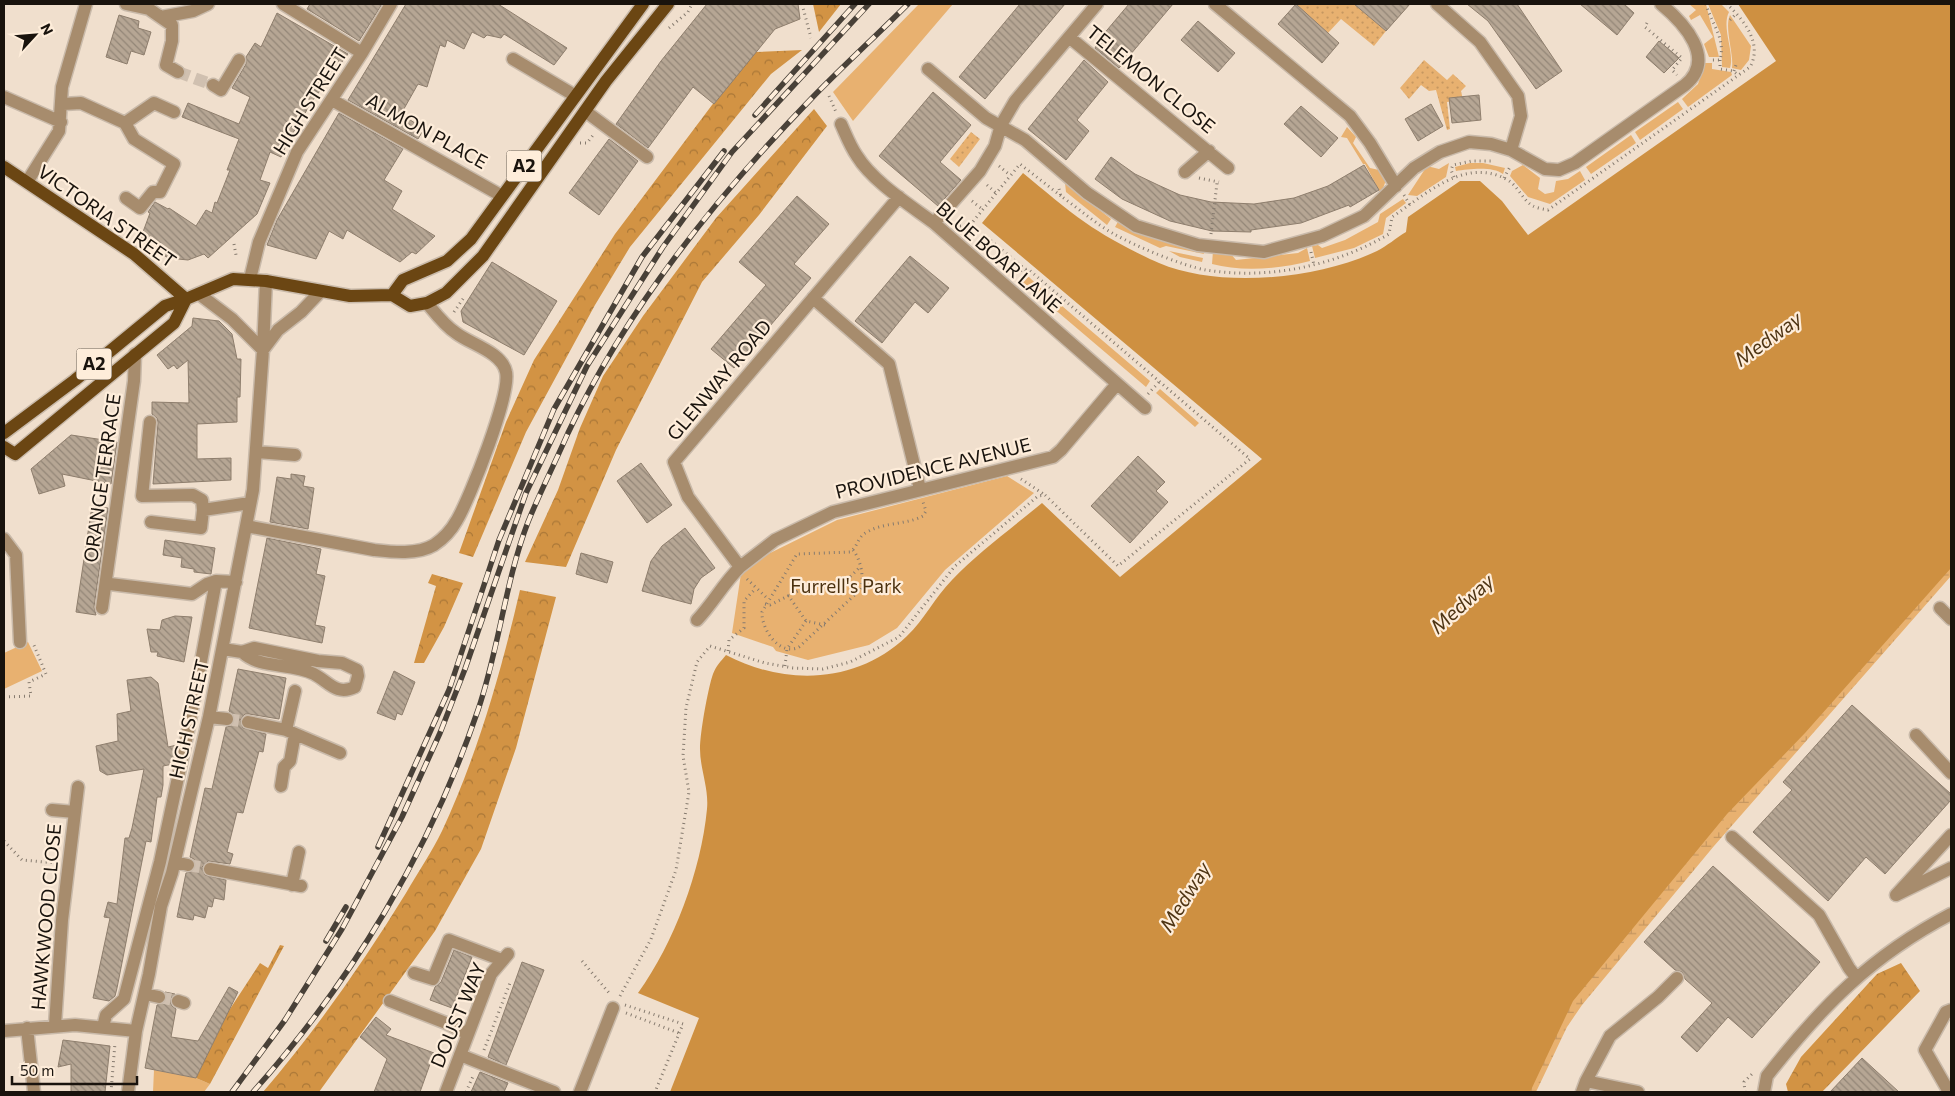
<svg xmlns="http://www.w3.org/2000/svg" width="1955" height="1096" viewBox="0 0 1955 1096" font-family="Commissioner,sans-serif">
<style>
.green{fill:#e8b170}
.forest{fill:url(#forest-crowns)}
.wetland{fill:url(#wetland-marsh)}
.garden{fill:url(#garden-dots)}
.water{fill:#ce9041}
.building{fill:url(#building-back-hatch);stroke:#8e7e6d}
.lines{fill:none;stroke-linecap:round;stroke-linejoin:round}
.minor-tunnel{stroke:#d0c0b0;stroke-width:12;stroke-dasharray:12 6;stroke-linecap:butt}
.minor-casing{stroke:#c9baaa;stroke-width:15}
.major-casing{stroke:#c9baaa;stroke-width:15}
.path{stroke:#867b6f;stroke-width:3;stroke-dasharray:1 4;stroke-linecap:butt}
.minor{stroke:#a78c6d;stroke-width:12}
.major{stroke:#6b4613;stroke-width:12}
.rail-casing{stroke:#494138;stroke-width:5.5}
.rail{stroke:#feedda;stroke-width:4;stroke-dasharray:11;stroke-linecap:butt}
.labels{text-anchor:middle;stroke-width:4.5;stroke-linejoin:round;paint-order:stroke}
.shield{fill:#feedda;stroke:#5e544a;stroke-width:1}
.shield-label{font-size:18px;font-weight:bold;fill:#19130d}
.street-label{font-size:19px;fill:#19130d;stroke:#feedda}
.park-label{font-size:19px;fill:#4b310f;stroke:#feedda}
.water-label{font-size:20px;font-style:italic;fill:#4f3514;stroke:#feedda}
</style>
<defs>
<pattern id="forest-crowns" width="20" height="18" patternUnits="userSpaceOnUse" patternTransform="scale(1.25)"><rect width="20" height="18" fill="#d29344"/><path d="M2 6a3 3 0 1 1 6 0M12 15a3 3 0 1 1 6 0" fill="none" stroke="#aa7737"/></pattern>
<pattern id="wetland-marsh" width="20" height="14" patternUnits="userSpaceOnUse" patternTransform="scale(1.25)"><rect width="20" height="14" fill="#e8b170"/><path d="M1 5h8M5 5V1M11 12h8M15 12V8" fill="none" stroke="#c69760"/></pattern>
<pattern id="garden-dots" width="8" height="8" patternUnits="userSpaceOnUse" patternTransform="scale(1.25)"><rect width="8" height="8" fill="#e8b170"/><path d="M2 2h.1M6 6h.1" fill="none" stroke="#c69760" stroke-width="1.8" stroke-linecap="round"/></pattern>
<pattern id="building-back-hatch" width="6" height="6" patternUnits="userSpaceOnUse" patternTransform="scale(1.25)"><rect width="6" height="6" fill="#b6a694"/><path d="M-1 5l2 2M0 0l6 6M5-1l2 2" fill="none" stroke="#938677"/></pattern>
</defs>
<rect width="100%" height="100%" fill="#f0dfcd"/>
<!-- green -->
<path class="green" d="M919 4H953L853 121 833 92Z
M1689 4H1706L1719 57H1709L1704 44 1713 37 1700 15 1691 20 1689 16 1696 10Z
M1708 4H1721L1729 12C1721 28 1735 52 1730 68L1722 67 1721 35Z
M1730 15 1751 46 1749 60 1741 70 1732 68C1734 53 1724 28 1730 15Z
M1705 63H1712V69L1731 72 1732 75 1688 107 1682 99 1698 84Z
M1678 102 1683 109 1640 140 1635 132Z
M1347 127 1356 137 1353 143 1370 168 1379 170 1386 180 1381 194 1365 164H1363L1347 138 1341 137Z
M1631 135 1636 143 1591 174 1586 167Z
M1449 163 1446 177 1417 196 1408 195 1427 166 1439 169Z
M1470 163H1483L1505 168 1503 174C1493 166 1469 169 1456 171L1455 167Z
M1523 165 1540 178 1538 189 1545 194 1554 192 1556 181 1568 179 1580 171 1585 180 1550 204 1528 197 1510 176 1512 171Z
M1065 183 1111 219 1107 225 1066 192Z
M1403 199 1406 203 1386 218 1383 234 1354 248 1315 258 1312 246 1318 245 1322 248 1345 240 1378 222 1380 214Z
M1119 220C1148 238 1170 245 1203 251L1204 254 1166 246 1160 248 1115 227Z
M1307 248 1310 261C1281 269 1241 272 1212 264L1213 251 1230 253 1236 260 1298 253Z
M1169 251 1203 258 1202 262 1180 257Z
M1029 277 1048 295 1047 298 1052 302 1055 300 1150 381 1146 387 1019 279Z
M1160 389 1199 423 1195 427 1156 393Z
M1007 476 1034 493 945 570 897 628 869 645 808 660 776 651 773 647 732 633 742 567 837 520Z
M28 642 42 671 4 689V653Z
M154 1070 196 1078 210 1084 204 1092H153Z"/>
<!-- forest -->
<path class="forest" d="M813 4H841L819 32Z
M802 50 771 74 630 247 595 305 526 432 473 557 459 553 506 422 534 360 615 234 712 105 756 52Z
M814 109 827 126 759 215 702 282 616 450 566 567 525 562 558 490 580 428 603 376 643 316 716 218Z
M432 574 463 583 444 627 424 663H414L436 586 428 583Z
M520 590 556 597 516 748 481 849 435 931 319 1092H263C316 1030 363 963 406 893 418 872 432 852 442 831 478 753 501 672 520 590Z
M280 945 284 946 210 1084 196 1078 228 1012 260 963 268 968Z
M1901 963 1920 991 1822 1092H1788L1786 1084 1801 1057 1877 974Z"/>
<!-- wetland -->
<path class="wetland" d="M1951 496V576L1714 846 1582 1005 1567 1027 1536 1092H1510L1570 972Z"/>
<!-- garden -->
<path class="garden" d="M1294 4H1354L1386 31 1374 46 1341 19 1328 33Z
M1424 60 1447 80 1453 74 1466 86 1461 91 1463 100 1447 102 1450 129 1447 130 1436 90 1429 91 1421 85 1409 99 1400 88Z
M971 132 980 139 959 167 950 159Z"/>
<!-- water -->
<path class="water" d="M1738 4H1951V568L1805 733 1727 814 1573 1001 1530 1092H670L699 1018 638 993C674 943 701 871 707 809 709 788 700 769 700 749 700 733 708 688 713 674 716 666 721 661 726 655 785 686 857 684 907 636 924 620 935 597 952 580 979 552 1012 528 1042 503L1120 577 1262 459 982 223 1023 173C1044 190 1064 208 1086 223 1104 236 1138 254 1159 263 1220 289 1318 279 1377 251 1387 246 1396 238 1406 232L1408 217 1460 181H1480L1502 201 1528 235 1776 61Z"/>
<!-- building -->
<path class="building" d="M310 4H382L359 41 307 9Z
M406 4H498L567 48 554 65 504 34 501 38 487 35 484 38 472 32 464 49 447 40 445 47 440 45 427 87 418 84 401 114 424 129 418 139 348 100Z
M707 4H798L800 19 775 29 714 104 693 87 648 148 616 124 661 61Z
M1020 4H1065L985 99 959 77Z
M1129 4H1173L1119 68 1095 48 1098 43 1097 42Z
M1296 4 1339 43 1322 63 1278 24Z
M1354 4H1410L1386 31Z
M1467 4H1517L1562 71 1536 89 1488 21Z
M1580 4H1624L1634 13 1617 35Z
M277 13 348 54 313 100 288 141 281 157 270 152 260 180 270 183 257 214 208 258 204 254 188 260 168 258 140 240 150 213 148 212 155 202 168 209 169 208 196 226 206 210 212 213 215 202 217 203 230 170H227L239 139 182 117 188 103 239 124 250 97 232 88 246 64V57L255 43 261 47Z
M119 15 139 21 138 28 151 32 144 55 131 51 127 64 106 57Z
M1198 21 1235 53 1218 72 1181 40Z
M1659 41 1679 58 1664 73 1646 57Z
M1084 60 1108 82 1077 120 1089 131 1066 160 1028 129Z
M933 92 971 125 940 162 961 180 938 206 879 156Z
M1479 95 1481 120 1452 123 1449 98Z
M1431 104 1443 126 1418 141 1405 119Z
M1301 106 1338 138 1321 157 1284 124Z
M339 113 403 149 384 180 402 191 392 209 435 236 416 254 412 252 400 262 347 230 343 239 329 231 316 259 267 245 277 220Z
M609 139 638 161 599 215 569 193Z
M1111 157 1135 174 1158 185 1180 195 1211 202 1254 204 1294 198 1328 186 1364 165 1379 190 1350 207 1349 205 1301 223 1251 230V232L1212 231 1170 221 1122 199 1095 179Z
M797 196 829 224 794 264 811 278 734 368 711 349 766 285 739 262Z
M910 256 949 288 928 313 915 302 882 343 855 321Z
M492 262 557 301 524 355 463 322 461 311Z
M193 318 219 321 232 334 237 359H241L240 397H237V422L197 424V459L231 458V480L153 484 158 423 157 418 152 414V402L189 403 188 360 177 369 174 365 168 369 157 355 192 326Z
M71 435 117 442 111 484 62 474 65 486 39 494 31 469Z
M1138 456 1165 482 1156 491 1168 502 1130 543 1091 506Z
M641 463 672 505 647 523 617 481Z
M291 474 305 476 303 486 314 488 308 529 270 522 277 477 291 479Z
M92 506 108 508 94 607 96 615 76 612Z
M685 528 715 568 701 578 694 589 691 604 642 591 651 561 662 546Z
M267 538 321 549 316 574 325 576 315 625 325 627 322 643 249 628Z
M165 540 215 548 211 574 194 572V569L181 567 182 558 163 555Z
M581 553 613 562 607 583 576 574Z
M175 616 192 617 184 662 157 656 158 652H151L147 629 160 630 162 620Z
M238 669 286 678 279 719 249 714H245L240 720 243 728 266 734 263 752 259 751 243 813 237 812 227 852 233 854 230 864 208 861 202 867 205 875 226 880 224 900 214 898 212 907 208 906 205 918 194 915 193 920 177 917 186 873 194 871 196 866 194 859 190 857 205 788 212 789 226 727 231 726 235 720 234 715 229 711Z
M394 671 415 682 402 715 397 713 395 720 377 713Z
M151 677 158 683 168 747 177 745 173 764 163 766V785L161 797H157L151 842 146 841 117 988 115 996 109 1001 93 998 110 918 104 917 108 902 117 904 125 838H129L132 828 144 769 107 775 100 771 96 746 118 741 117 714 131 711 127 680Z
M1852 705 1951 794V800L1885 874 1866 857 1828 901 1753 832 1792 790 1783 782Z
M1713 866 1820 962 1752 1038 1728 1017 1697 1052 1681 1037 1712 1003 1685 979 1682 972 1675 970 1644 942Z
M454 950 472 957 452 1008 430 1000 435 987 441 982Z
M522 962 544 970 506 1065 488 1057Z
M229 987 238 992 196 1078 145 1068 157 1005 165 1002V992L175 994 170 999 172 1006 176 1009 171 1037 198 1041Z
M376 1017 391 1029 386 1035 434 1053 420 1092H374L387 1059 360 1037Z
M63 1040 110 1046 105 1092H71V1064L58 1067Z
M1862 1058 1899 1092H1830Z
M480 1072 508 1083 504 1092H471Z"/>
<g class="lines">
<!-- minor-tunnel -->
<path class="minor-tunnel" d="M178 72 213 85
M227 719 248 722
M188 865 210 869
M159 997 178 1001"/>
<defs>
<path id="minor" d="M126 4 149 9 172 25V41L166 65 178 72
M283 4 362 53
M1215 4 1350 116 1370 143 1396 186
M1437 4 1480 42 1518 96 1521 116 1511 150
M161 17 193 11 208 4
M1069 37 1228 168
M513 59 574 95
M928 69 986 118 1025 140 1087 193 1136 226 1198 245 1264 252 1322 236 1364 216 1414 168 1440 152 1469 142 1491 144 1511 150 1545 169 1559 170 1575 163 1685 85C1717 59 1684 23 1661 4
M213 85 221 90 239 60
M4 97 61 122
M332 100 502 196
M63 104 81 103 125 123 154 103 174 112
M585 111 647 157
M125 123 134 139 174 164 160 192H153L140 208 126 198
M841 124C846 135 850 146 857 156 873 182 910 205 934 223L1145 408
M1185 172 1209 151
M27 182 59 131 62 87 86 4
M934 223 980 171 995 146 1001 125 1015 101 1097 4
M250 279 259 242 297 152 362 53 391 4
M199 294 232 319 263 350
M813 298 889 364 920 489
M263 350 278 330 301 312 320 292
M150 422 142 496 193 495 202 500 203 510
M257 452 295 455
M151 522 201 528 203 510 250 503
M246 526 374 550C392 552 417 555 434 545 443 539 452 529 457 520 470 498 511 394 506 372 502 352 470 344 456 333 444 325 436 314 427 303
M4 539 16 555 20 642
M740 567 775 540 833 512 1053 457 1061 450 1116 385
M110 584 192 594 207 584 216 581
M102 608 134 381 135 354
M1940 608 1951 619
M697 620C713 603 723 584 740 567L688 497 674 462 899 197
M223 649 242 652 254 648 318 661 342 663 357 670 358 676 355 687C336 696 329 682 314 674 291 662 261 670 242 652
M209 717 227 719
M248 722 286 730 340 753
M286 730 295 691
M1916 735 1951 773
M281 786 284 767 290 761 295 734
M52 810 75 812
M1951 835 1896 895 1951 868
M1732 837 1819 915 1849 968 1856 977
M175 862 188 865
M210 869 301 886
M292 885 299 852
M414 973 433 979 449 940 502 960
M145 994 159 997
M178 1001 184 1003
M390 1001 446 1023 468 1034
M55 1025 62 920 78 787
M103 1027 106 1015 124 999 160 862 189 726 216 581 236 582
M27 1028 34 1092
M4 1031 75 1025 136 1031
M460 1055 554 1092
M1586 1081 1610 1036 1658 997 1677 978
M128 1092 136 1031 149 974 161 906 172 873 209 717 253 490 263 350 266 281
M446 1092 491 974 508 954
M580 1092 613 1008
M1582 1092 1586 1081 1638 1092
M1764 1092 1767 1076C1822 1006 1871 956 1951 914
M1949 1092 1925 1050 1946 1012 1951 1010"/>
<path id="major" d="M4 167 134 254 186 299
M392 295 403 280 447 261 471 239 643 4
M4 433 75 380 165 306 186 299 233 279 266 281 350 296 392 295 410 306 427 303 446 293 483 256 606 81 668 4
M4 447 15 454 174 323 186 299"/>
</defs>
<!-- minor casing -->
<use href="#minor" class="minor-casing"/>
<!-- major casing -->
<use href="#major" class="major-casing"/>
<!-- path -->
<path class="path" d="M802 4 811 38
M1706 4C1711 23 1726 38 1720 60H1711
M1730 20 1736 14
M1647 23 1645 27 1682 58 1672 70 1677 75
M669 28 688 12 692 4
M1720 60V69L1733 71 1738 75
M1734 71 1736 65
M829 96 836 112
M580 143H587L594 134
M999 166 1010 175
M1454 177 1451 170 1453 165 1472 161H1494
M1199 178 1219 182
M1504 178 1511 165
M987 185 996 193
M1059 189 1061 196C1079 209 1096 224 1114 234 1135 246 1183 266 1206 270 1269 280 1335 266 1389 234L1392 217C1425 195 1464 157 1506 179 1518 185 1522 200 1533 206 1537 208 1543 209 1548 210L1750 67C1763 44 1744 20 1727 4
M1404 195 1410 205
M972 201 982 209
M960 226 971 224
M1211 234 1217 183
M234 244 236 255
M1311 252 1314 265
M1026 270 971 224 1020 164 1061 196
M454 312 465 296
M1148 394 1159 382
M1021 479 1045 495
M853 550C861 560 864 577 861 589L799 647C779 657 761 628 762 612L797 554 850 552C858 547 857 537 867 532 884 522 906 525 923 516L926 511 923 502
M747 579 768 599
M788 595 806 621 825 625
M765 604 770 605 806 587 838 589 860 567
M728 651 729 640 744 628V601L756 588
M785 666 787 649 806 621
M4 697 31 696 29 682 46 674 33 643
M4 841 22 860 56 863
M582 961 610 994
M620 996 651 939 676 870 689 792 683 756 686 708 697 662 710 646 765 663 793 668 823 669 850 662 899 637 955 566 1038 496 1045 495 1118 566 1250 459 1028 269 1013 272
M625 1005 683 1024 655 1092
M626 1013 679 1033
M484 1050 510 983
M111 1092 115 1043
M466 1092 474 1074
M1745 1092 1744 1082 1753 1073"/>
<!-- minor -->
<use href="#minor" class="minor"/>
<!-- major -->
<use href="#major" class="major"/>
<defs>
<path id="rail" d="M755 115 855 4
M378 847 449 690 499 540 554 409 642 257 724 151
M326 941 346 907
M232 1092 285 1020 342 929 402 817 440 733 465 669 526 493 587 366 663 247 732 152 869 4
M253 1092C352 981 430 851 478 710 499 649 505 582 528 522 540 492 555 463 568 433 626 309 716 197 811 99 842 67 876 36 908 4"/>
</defs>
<!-- rail casing -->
<use href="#rail" class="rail-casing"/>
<!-- rail -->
<use href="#rail" class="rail"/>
</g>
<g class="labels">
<!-- shield labels -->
<g class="shield">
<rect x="506.5" y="150.5" width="35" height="31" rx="4"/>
<rect x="76.5" y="348.5" width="35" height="31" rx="4"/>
</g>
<g class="shield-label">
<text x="524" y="172">A2</text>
<text x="94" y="370">A2</text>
</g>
<!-- street labels -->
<g class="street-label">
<text transform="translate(1151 79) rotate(39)" y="7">TELEMON CLOSE</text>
<text transform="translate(310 101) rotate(-58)" y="7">HIGH STREET</text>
<text transform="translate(427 131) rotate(29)" y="7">ALMON PLACE</text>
<text transform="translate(107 216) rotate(35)" y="7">VICTORIA STREET</text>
<text transform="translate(999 257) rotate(41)" y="7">BLUE BOAR LANE</text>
<text transform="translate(719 380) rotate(-50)" y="7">GLENWAY ROAD</text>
<text transform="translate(933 468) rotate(-14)" y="7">PROVIDENCE AVENUE</text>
<text transform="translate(102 478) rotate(-82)" y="7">ORANGE TERRACE</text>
<text transform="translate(189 719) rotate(-77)" y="7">HIGH STREET</text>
<text transform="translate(46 917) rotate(-85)" y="7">HAWKWOOD CLOSE</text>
<text transform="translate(458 1015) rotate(-67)" y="7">DOUST WAY</text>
</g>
<!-- park labels -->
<g class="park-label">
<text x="846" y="593">Furrell's Park</text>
</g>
<!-- water labels -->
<g class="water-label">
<text transform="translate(1768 339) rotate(-36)" y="7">Medway</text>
<text transform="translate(1462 604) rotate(-42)" y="7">Medway</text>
<text transform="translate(1185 897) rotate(-58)" y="7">Medway</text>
</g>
</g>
<!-- border -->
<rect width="1955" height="1096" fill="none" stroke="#19130d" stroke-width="10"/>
<!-- north arrow -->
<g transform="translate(35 35) rotate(64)" stroke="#feedda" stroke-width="4" paint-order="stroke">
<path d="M0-4L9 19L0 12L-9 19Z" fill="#19130d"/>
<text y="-8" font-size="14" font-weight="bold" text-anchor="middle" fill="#19130d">N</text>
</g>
<!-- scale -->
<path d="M12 1076v8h125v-8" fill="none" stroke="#19130d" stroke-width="2.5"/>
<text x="20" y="1076" font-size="15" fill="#19130d" stroke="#feedda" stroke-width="4" paint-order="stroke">50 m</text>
</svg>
